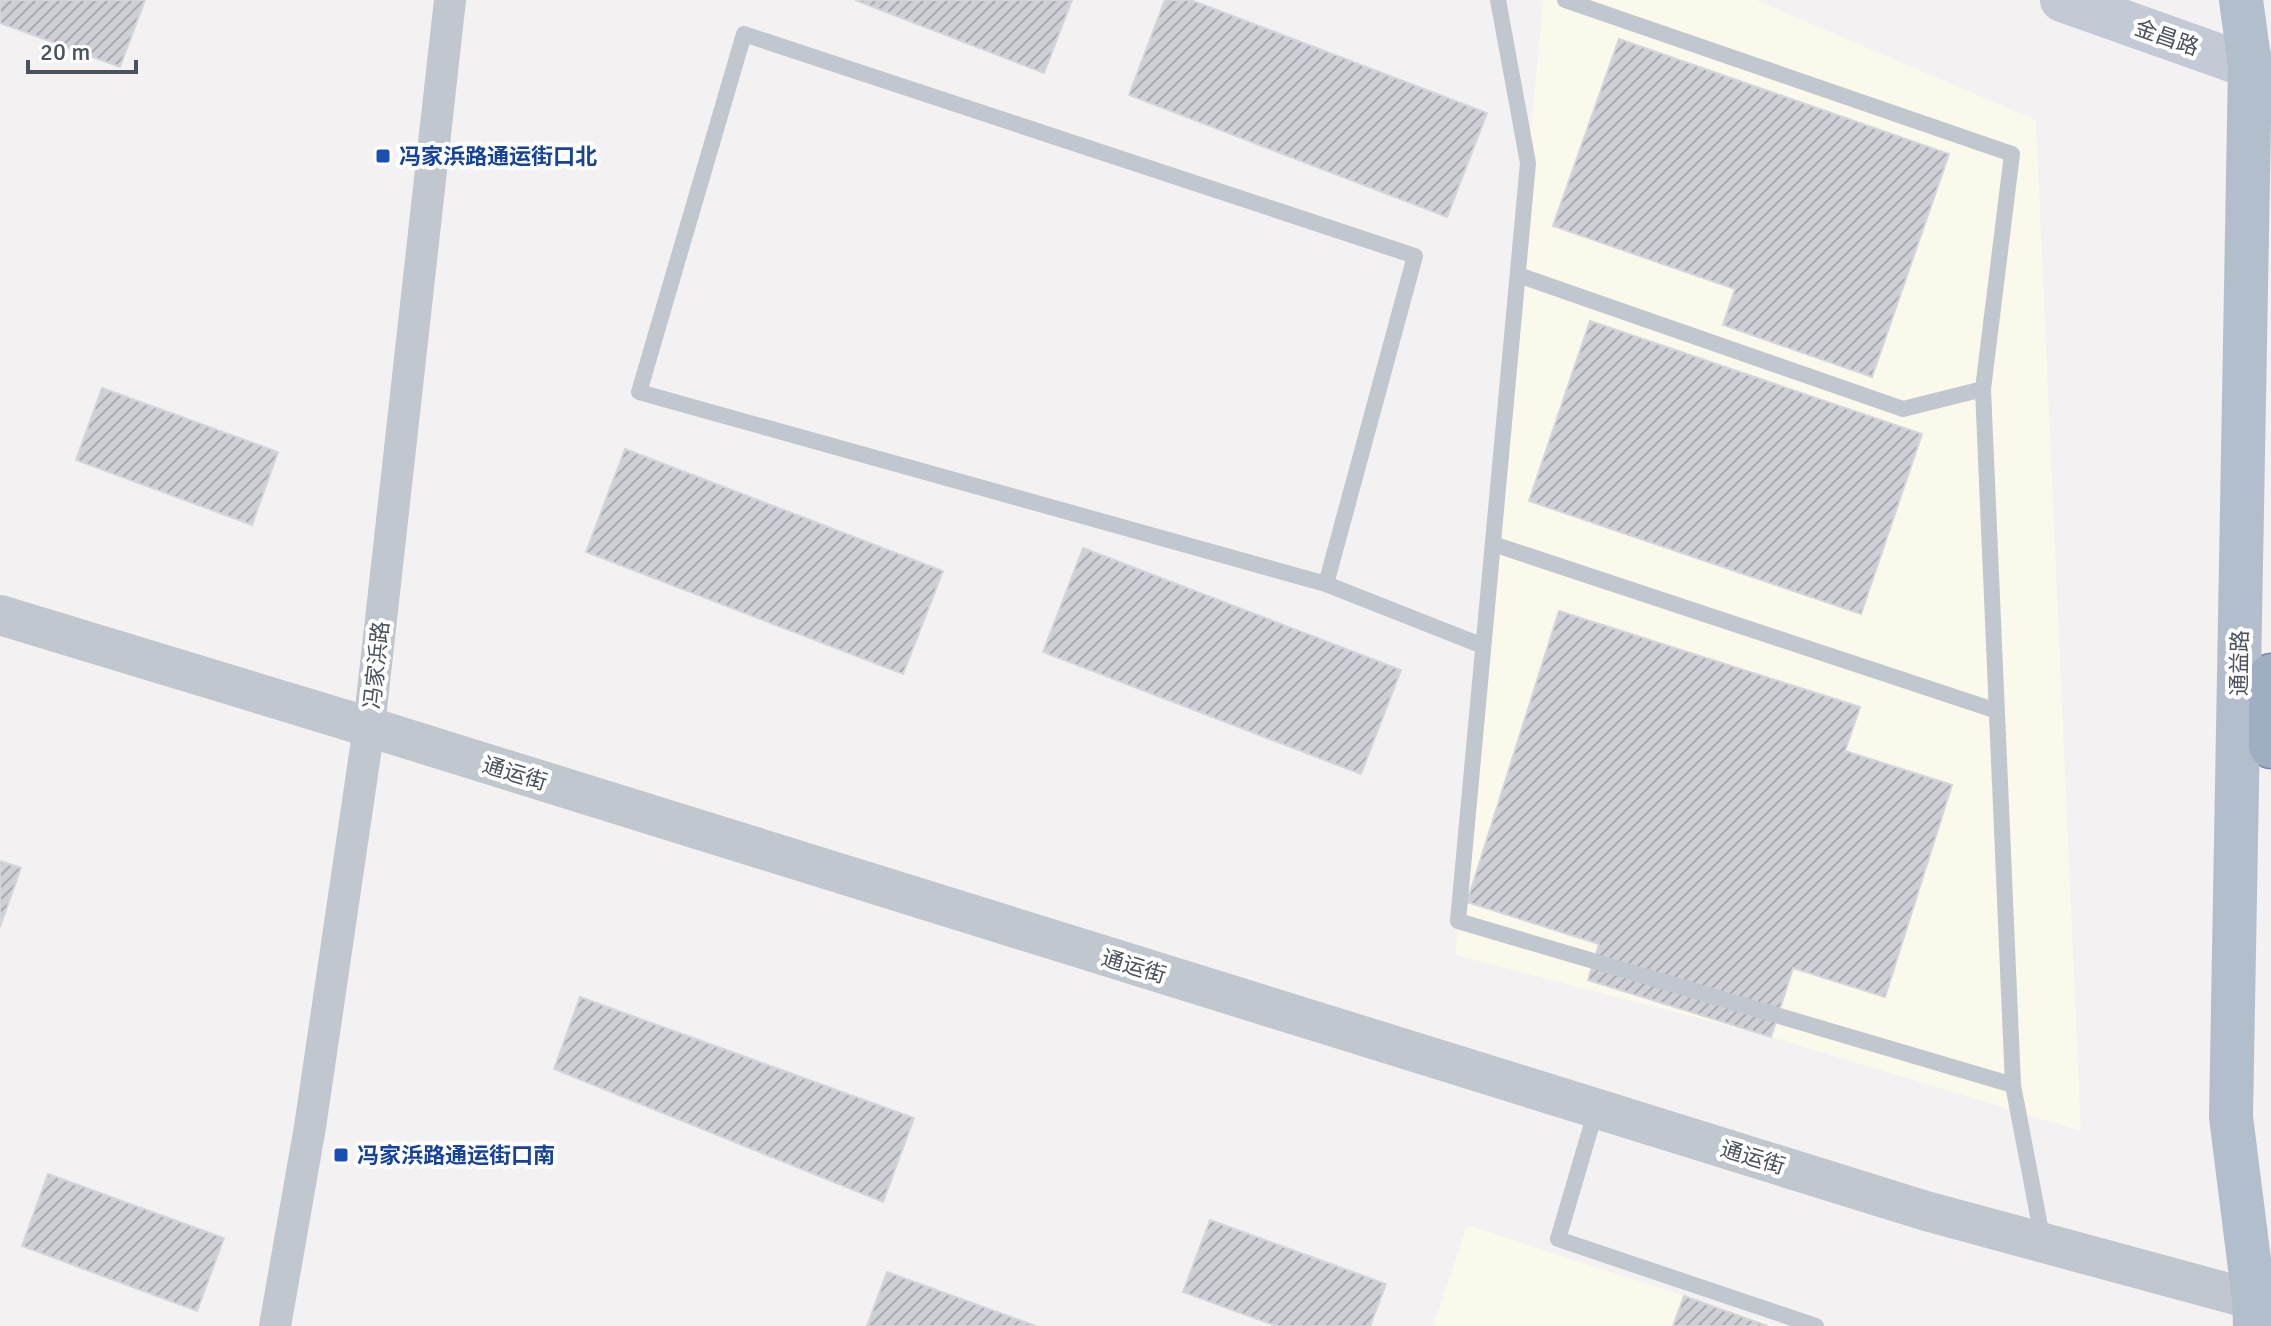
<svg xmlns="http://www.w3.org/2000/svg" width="2271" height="1326" viewBox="0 0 2271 1326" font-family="Signika,'Noto Sans SC',sans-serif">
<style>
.commercial{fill:#fbf8ec}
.building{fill:url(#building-hatch);stroke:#d5d6db;stroke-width:2}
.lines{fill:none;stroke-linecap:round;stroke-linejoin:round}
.trunk-casing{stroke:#788aa7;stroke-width:47}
.service{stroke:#c0c7ce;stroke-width:16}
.minor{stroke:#c0c7ce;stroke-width:32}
.tertiary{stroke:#c0c7ce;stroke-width:40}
.secondary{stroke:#c3cad6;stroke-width:44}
.primary{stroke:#b3becd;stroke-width:44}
.trunk{stroke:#a0aec4;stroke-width:44}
.transit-dot{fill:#1a4fb4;stroke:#fff;stroke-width:3}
.labels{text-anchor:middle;stroke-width:8;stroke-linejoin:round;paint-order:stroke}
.street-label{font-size:22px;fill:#4a525d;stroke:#fff}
.transit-label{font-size:22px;font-weight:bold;fill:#164399;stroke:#fff;text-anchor:start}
</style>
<defs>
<pattern id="building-hatch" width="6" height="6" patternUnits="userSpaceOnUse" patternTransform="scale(2)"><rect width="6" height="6" fill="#ced0d5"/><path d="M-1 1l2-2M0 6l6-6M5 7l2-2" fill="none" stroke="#a9abb0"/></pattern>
</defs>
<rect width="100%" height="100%" fill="#f3f1f1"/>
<!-- commercial -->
<path class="commercial" d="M1543 0H1756L2036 120 2081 1131 1771 1037 1455 955Z
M1467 1225 1684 1296 1780 1326H1433Z"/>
<!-- building -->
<path class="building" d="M0 0H145L120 67 0 23Z
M855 0H1072L1044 73Z
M1165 0H1191L1487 113 1447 217 1129 95Z
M1619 39 1949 154 1872 377 1723 325 1735 289 1553 226Z
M1590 321 1922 434 1861 614 1529 501Z
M102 388 278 452 252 525 76 460Z
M625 449 943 571 903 674 586 552Z
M1083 548 1401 670 1361 774 1043 652Z
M1559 611 1860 707 1845 751 1952 785 1885 997 1793 968 1771 1037 1588 980 1599 944 1467 902Z
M0 861 21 868 0 927Z
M580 997 914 1118 883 1202 554 1069Z
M48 1174 224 1238 197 1311 22 1246Z
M1210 1220 1386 1284 1370 1326H1276L1183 1292Z
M887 1272 1036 1326H867Z
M1684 1296 1768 1326H1673Z"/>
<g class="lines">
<defs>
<path id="trunk" d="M2271 676V746"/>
</defs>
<!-- trunk casing -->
<use href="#trunk" class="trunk-casing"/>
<!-- service -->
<path class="service" d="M1498 0 1528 163 1458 921 2013 1085 2043 1242
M1565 0 2012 154 1983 389 2013 1085
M1518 275 1903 409 1983 389
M1493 544 1997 711
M1326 584 639 392 744 34 1415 256 1326 584 1483 646
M1596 1110 1558 1239 1816 1326"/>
<!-- minor -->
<path class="minor" d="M275 1326 310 1127 369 727 450 0"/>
<!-- tertiary -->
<path class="tertiary" d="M0 615 369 727 1926 1211 2254 1300 2271 1301"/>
<!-- secondary -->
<path class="secondary" d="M2062 0 2271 74"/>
<!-- primary -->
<path class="primary" d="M2241 0 2250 66 2231 1117 2254 1300 2255 1326"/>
<!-- trunk -->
<use href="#trunk" class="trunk"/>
</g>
<!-- markers -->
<g class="transit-dot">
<rect x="375" y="148" width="16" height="16" rx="4"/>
<rect x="333" y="1147" width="16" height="16" rx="4"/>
</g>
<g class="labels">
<!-- street labels -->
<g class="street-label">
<text transform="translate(2167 37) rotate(19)" y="8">金昌路</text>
<text transform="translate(2239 663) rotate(-89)" y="8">通益路</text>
<text transform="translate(376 665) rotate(-84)" y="8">冯家浜路</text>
<text transform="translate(515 773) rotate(17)" y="8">通运街</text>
<text transform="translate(1134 966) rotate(17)" y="8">通运街</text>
<text transform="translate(1753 1157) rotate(17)" y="8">通运街</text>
</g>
<!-- transit labels -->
<g class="transit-label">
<text x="399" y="164">冯家浜路通运街口北</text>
<text x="357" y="1163">冯家浜路通运街口南</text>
</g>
</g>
<!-- scale -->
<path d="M28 60v12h108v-12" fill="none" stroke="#4a525d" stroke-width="4"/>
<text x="40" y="60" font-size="24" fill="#4a525d" stroke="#ffffff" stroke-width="6" paint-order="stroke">20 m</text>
</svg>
